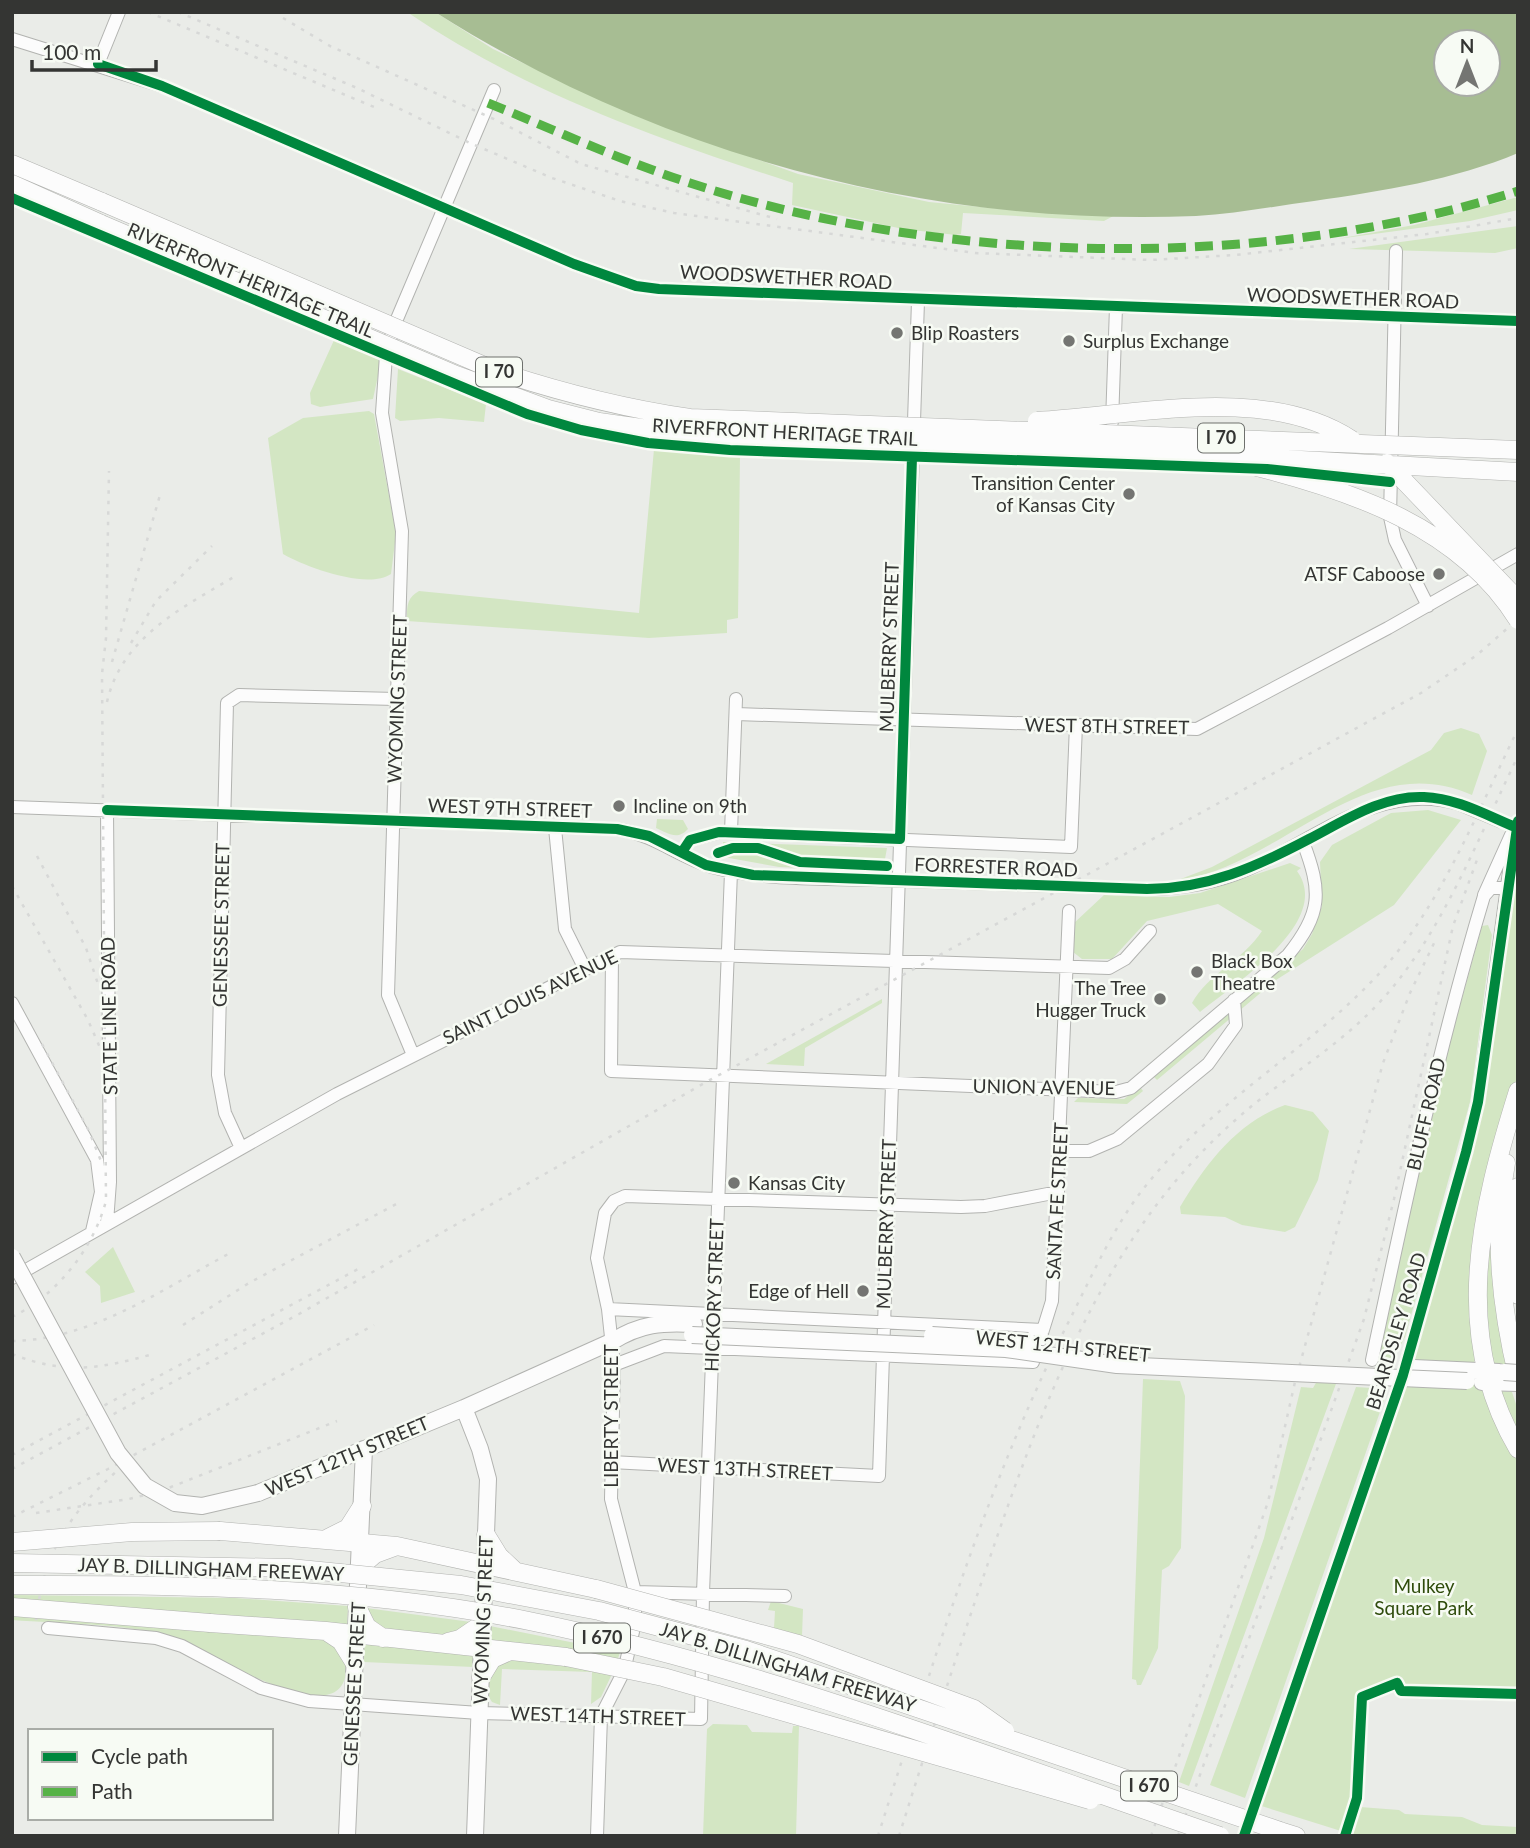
<svg xmlns="http://www.w3.org/2000/svg" width="1530" height="1848" viewBox="0 0 1530 1848" font-family="Lato,sans-serif">
<style>
.green{fill:#d3e6c3}
.water{fill:#a7bd93;fill-rule:evenodd}
.lines{fill:none;stroke-linecap:round;stroke-linejoin:round}
.minor-casing{stroke:#b2b3b0;stroke-width:14}
.major-casing{stroke:#b2b3b0;stroke-width:18}
.highway-casing{stroke:#b2b3b0;stroke-width:19}
.minor{stroke:#fcfcfc;stroke-width:12}
.major{stroke:#fcfcfc;stroke-width:16}
.highway{stroke:#fcfcfc;stroke-width:18}
.rail{stroke:#d7d8d7;stroke-width:2.5;stroke-dasharray:3.5 7;stroke-linecap:butt}
.minor-bridge-casing{stroke:#b2b3b0;stroke-width:14;stroke-linecap:butt}
.major-bridge-casing{stroke:#b2b3b0;stroke-width:18;stroke-linecap:butt}
.highway-bridge-casing{stroke:#b2b3b0;stroke-width:19;stroke-linecap:butt}
.minor-bridge{stroke:#fcfcfc;stroke-width:12}
.major-bridge{stroke:#fcfcfc;stroke-width:16}
.highway-bridge{stroke:#fcfcfc;stroke-width:18}
.quiet{stroke:#56b246;stroke-width:9;stroke-dasharray:18 9;stroke-linecap:butt}
.cycleway-casing{stroke:#f7fbf4;stroke-width:15}
.cycleway{stroke:#00873e;stroke-width:10}
.poi-dot{fill:#747572;stroke:#f7fbf4;stroke-width:2.5}
.labels{text-anchor:middle;stroke-width:5;stroke-linejoin:round;paint-order:stroke}
.shield{fill:#f7fbf4;stroke:#6e706d;stroke-width:2}
.shield-label{font-size:18px;font-weight:bold;fill:#343533}
.street-label{font-size:19px;fill:#343533;stroke:#f7fbf4}
.poi-label{font-size:19px;fill:#343533;stroke:#f7fbf4;text-anchor:start}
.park-label{font-size:19px;fill:#2f4c0c;stroke:#f7fbf4}
</style>
<rect width="100%" height="100%" fill="#eaece8"/>
<!-- green -->
<path class="green" d="M407 12H435L493 49 639 117 798 174 929 202 1045 213 1117 214 1104 221 963 213 961 234 956 235 903 229 792 205 793 183C658 139 525 92 407 12Z
M1518 197V210L1470 221 1337 239 1414 225Z
M1518 226V248L1495 253 1349 249Z
M335 338 382 357 373 399 320 407 311 404 310 393Z
M398 369 486 404 484 422 439 418 400 421 395 418Z
M369 411 374 414 396 534 391 574C367 590 306 567 283 554L268 438 303 418Z
M654 449 740 456 738 618 727 620V633L649 638 407 621C407 608 406 598 419 591L639 613Z
M1461 728 1479 734 1487 751 1472 795C1363 746 1281 867 1178 880L1212 867 1431 750 1444 733Z
M1428 810 1461 820 1394 905 1276 980 1157 1080 1153 1076 1303 949 1312 934 1322 906 1320 862 1332 845 1391 813Z
M657 819 683 820 688 829C677 841 668 833 656 828Z
M723 842 887 848 885 859 876 864C852 863 827 863 803 861 775 858 753 837 723 850Z
M736 850 765 852 799 864 878 867 884 871 779 867 718 856Z
M1290 863 1301 868 1297 871C1334 922 1233 985 1200 1012L1192 1003C1208 974 1243 960 1262 931L1218 904 1147 921 1112 959H1082L1073 952V924L1104 895 1169 897 1200 893Z
M1518 876V1073L1483 1200 1476 1358 1473 1364 1414 1362 1482 1115 1511 904Z
M1488 925 1492 935 1470 1102 1405 1337 1394 1358H1377L1436 1093 1482 926Z
M882 999V1003L805 1048 804 1066 766 1064Z
M1140 1087 1143 1091 1127 1104 1074 1102 1078 1098 1124 1099Z
M1285 1105 1313 1112 1329 1131 1318 1180 1295 1227 1285 1232 1242 1225 1225 1217 1181 1214 1180 1207C1206 1164 1236 1123 1285 1105Z
M1491 1229 1494 1294 1507 1365 1494 1366C1481 1321 1484 1274 1491 1229Z
M113 1247 135 1292 101 1303 100 1286 85 1272Z
M1398 1377 1489 1382 1499 1391 1512 1392 1518 1410V1694L1401 1691 1365 1699 1360 1807 1399 1810 1405 1814 1462 1817 1482 1825 1518 1827V1836H1357L1255 1804Z
M1143 1379 1180 1381 1185 1396 1181 1548 1169 1566 1162 1570 1158 1648 1141 1685H1137L1136 1680 1132 1679Z
M1317 1381H1337L1189 1786 1179 1782 1264 1538 1301 1387 1313 1388Z
M1356 1387 1388 1389 1245 1798 1210 1785Z
M12 1595 235 1598 348 1606 347 1627 12 1602Z
M771 1601 803 1609 802 1636 774 1628 775 1611 768 1610Z
M366 1608 471 1622 446 1639 378 1629Z
M12 1613 330 1639C336 1647 346 1656 346 1667 347 1744 195 1642 167 1635 118 1623 63 1624 12 1620Z
M490 1626 620 1652 617 1662 490 1641Z
M364 1643 473 1653V1667L364 1662Z
M509 1656 613 1672 601 1697 591 1704 592 1672 502 1669 500 1705 492 1702 487 1694V1675Z
M713 1724 747 1725 752 1732 792 1733 793 1726H799L796 1836H703L707 1729Z"/>
<!-- water -->
<path class="water" d="M435 12H1518V153C1454 180 1382 191 1314 201 1275 206 1235 214 1196 216 929 227 661 155 435 12ZM1446 42H1488V84H1446Z"/>
<g class="lines">
<defs>
<path id="minor" d="M12 39 162 86 574 264 636 286 659 289 1518 321
M98 64 119 12
M1396 251 1390 517 1395 540 1428 606
M1112 422 1116 307
M736 714 1197 729 1388 628 1518 554
M12 807 617 829C656 835 678 857 712 867 764 881 821 878 875 880
M107 810 110 1182 107 1222
M555 828 565 929 585 969
M731 832 736 699
M682 852 690 840 721 832 1071 847 1076 725
M1147 889C1182 889 1213 884 1246 870 1315 841 1380 780 1459 804
M1484 895 1511 835
M612 955 611 1071 1116 1092 1131 1088 1288 955C1322 913 1322 892 1303 842
M12 1003 97 1160 101 1192 92 1231
M413 1055 388 995 402 531 382 413 386 355 394 326 494 90
M241 1148 225 1113 218 1075 227 703 239 695 396 699
M1060 1151H1089L1117 1139 1208 1064 1236 1025 1234 1000
M12 1278 337 1094 620 952 1109 968 1125 959 1150 931
M608 1309 1043 1330
M1372 1360C1405 1204 1438 1049 1484 896L1491 888H1507
M614 1365 664 1346 1033 1362 1052 1301 1069 911
M611 1462 879 1476 918 301
M635 1592 785 1596
M48 1628 156 1638 182 1646 261 1688 309 1701 479 1713 701 1719 703 1593 731 872
M1397 1683 1401 1691 1518 1694
M597 1836 601 1716 624 1671 635 1623V1592L611 1499 614 1365 608 1309 597 1258 605 1213 614 1201 625 1196 961 1207 985 1206 1058 1192
M1244 1836 1403 1375 1466 1152 1478 1102 1515 827"/>
<path id="major" d="M1414 1368 1499 1372
M1482 1382 1518 1383
M464 1408 480 1449 488 1479 475 1836
M258 1493 464 1408 613 1341C640 1324 662 1322 694 1324
M347 1836 364 1449"/>
<path id="highway" d="M12 164 102 202
M12 184 101 224
M1518 1091C1481 1209 1450 1334 1518 1449
M1506 1163C1493 1236 1501 1307 1518 1378
M1518 1187 1514 1244 1518 1295
M220 1531 397 1546 596 1589
M486 1535 499 1556 514 1570
M328 1538 348 1528 362 1506
M359 1568 375 1554 394 1547
M357 1607 367 1627 383 1638
M210 1623 326 1631 566 1657
M326 1631 341 1641 354 1662
M448 1642 460 1639 482 1624
M481 1677 492 1659 510 1651
M1280 1831 1296 1836"/>
</defs>
<!-- minor casing -->
<use href="#minor" class="minor-casing"/>
<!-- major casing -->
<use href="#major" class="major-casing"/>
<!-- highway casing -->
<use href="#highway" class="highway-casing"/>
<!-- minor -->
<use href="#minor" class="minor"/>
<!-- major -->
<use href="#major" class="major"/>
<!-- highway -->
<use href="#highway" class="highway"/>
<!-- rail -->
<path class="rail" d="M148 12 374 107
M178 12 357 88 470 143 552 178 620 201 674 213 975 253 1151 260 1235 255 1427 234 1518 218
M283 18 330 46 496 120 581 164 777 219
M131 643 156 601 212 546
M112 662 160 495
M107 702C122 636 184 607 237 575
M37 856 86 948 99 987
M12 886 88 1020 101 1050
M42 1044 89 1131 103 1166
M12 1317C57 1295 93 1249 106 1201L102 674 106 638 109 471
M183 1325 249 1283 400 1202
M12 1341C92 1340 164 1288 232 1252
M12 1354C65 1375 100 1369 153 1354
M12 1455 360 1268
M12 1469 299 1314 708 1081 1421 693 1477 655 1518 619
M36 1513 129 1499 161 1491 337 1421
M12 1517 108 1469 374 1325
M36 1620C44 1552 68 1515 119 1469
M878 1836C933 1663 985 1489 1066 1327 1088 1284 1107 1240 1135 1200 1199 1111 1300 1057 1375 978 1440 909 1476 814 1518 729
M899 1836C927 1747 956 1657 986 1569 1028 1446 1074 1317 1152 1211 1182 1170 1218 1133 1258 1101 1298 1070 1342 1042 1377 1005 1440 939 1478 838 1518 756
M1151 1836 1268 1502 1295 1382 1383 1063 1410 993 1437 937
M1178 1836 1364 1319 1394 1199 1453 926 1478 857"/>
<defs>
<path id="minor-bridge" d="M1459 804 1502 822
M875 880 1147 889"/>
<path id="major-bridge" d="M12 1257 118 1453 145 1486 175 1503 202 1506 258 1493
M692 1335 1006 1349 1117 1365 1467 1381
M932 1335 1028 1341
M1504 1372 1518 1373"/>
<path id="highway-bridge" d="M102 202 494 370C559 392 623 408 690 418L1518 450
M101 224 456 375 548 409 599 422 698 436 1212 455 1518 472
M1037 421C1135 416 1265 383 1352 440
M1387 463 1518 600
M1253 466C1352 491 1460 527 1518 620
M12 1542 132 1532 220 1531
M12 1563 290 1568 461 1585 599 1611 746 1650 1280 1831
M12 1585C184 1584 359 1587 529 1621 766 1669 991 1758 1220 1836
M596 1589 798 1644 974 1709 1005 1731
M12 1607 210 1623
M566 1657 663 1677 1090 1800"/>
</defs>
<!-- minor-bridge casing -->
<use href="#minor-bridge" class="minor-bridge-casing"/>
<!-- major-bridge casing -->
<use href="#major-bridge" class="major-bridge-casing"/>
<!-- highway-bridge casing -->
<use href="#highway-bridge" class="highway-bridge-casing"/>
<!-- minor-bridge -->
<use href="#minor-bridge" class="minor-bridge"/>
<!-- major-bridge -->
<use href="#major-bridge" class="major-bridge"/>
<!-- highway-bridge -->
<use href="#highway-bridge" class="highway-bridge"/>
<!-- quiet -->
<path class="quiet" d="M488 103C555 130 622 161 690 183 943 266 1264 272 1518 191"/>
<defs>
<path id="cycleway" d="M98 64 162 86 574 264 636 286 659 289 1518 321
M12 198 527 414 581 430 648 443 730 450 1267 469 1390 482
M107 810 617 829 649 836 706 865 753 875 1147 889C1207 889 1256 867 1309 839 1344 821 1382 795 1424 797 1456 798 1486 815 1515 827
M682 852 690 840 719 832 900 839 912 457
M718 853 733 848H758L800 862 887 866
M1244 1836 1403 1375 1466 1152 1478 1102 1518 821
M1345 1836 1357 1798 1362 1697 1397 1683 1401 1691 1518 1694"/>
</defs>
<!-- cycleway casing -->
<use href="#cycleway" class="cycleway-casing"/>
<!-- cycleway -->
<use href="#cycleway" class="cycleway"/>
</g>
<!-- markers -->
<g class="poi-dot">
<circle cx="897" cy="333" r="7"/>
<circle cx="1069" cy="341" r="7"/>
<circle cx="1129" cy="494" r="7"/>
<circle cx="1439" cy="574" r="7"/>
<circle cx="619" cy="806" r="7"/>
<circle cx="1197" cy="972" r="7"/>
<circle cx="1160" cy="999" r="7"/>
<circle cx="734" cy="1183" r="7"/>
<circle cx="863" cy="1291" r="7"/>
</g>
<g class="labels">
<!-- shield labels -->
<g class="shield">
<rect x="476" y="357.5" width="46" height="29" rx="5"/>
<rect x="1198" y="423.5" width="46" height="29" rx="5"/>
<rect x="574" y="1623.5" width="56" height="29" rx="5"/>
<rect x="1121" y="1771.5" width="56" height="29" rx="5"/>
</g>
<g class="shield-label">
<text x="499" y="378">I 70</text>
<text x="1221" y="444">I 70</text>
<text x="602" y="1644">I 670</text>
<text x="1149" y="1792">I 670</text>
</g>
<!-- street labels -->
<g class="street-label">
<text transform="translate(786 277) rotate(3)" y="7">WOODSWETHER ROAD</text>
<text transform="translate(251 280) rotate(23)" y="7">RIVERFRONT HERITAGE TRAIL</text>
<text transform="translate(1353 298) rotate(2)" y="7">WOODSWETHER ROAD</text>
<text transform="translate(785 432) rotate(3)" y="7">RIVERFRONT HERITAGE TRAIL</text>
<text transform="translate(889 647) rotate(-88)" y="7">MULBERRY STREET</text>
<text transform="translate(397 699) rotate(-88)" y="7">WYOMING STREET</text>
<text transform="translate(1107 726) rotate(1)" y="7">WEST 8TH STREET</text>
<text transform="translate(510 808) rotate(2)" y="7">WEST 9TH STREET</text>
<text transform="translate(996 867) rotate(2)" y="7">FORRESTER ROAD</text>
<text transform="translate(221 925) rotate(-89)" y="7">GENESSEE STREET</text>
<text transform="translate(530 997) rotate(-26)" y="7">SAINT LOUIS AVENUE</text>
<text transform="translate(109 1016) rotate(-91)" y="7">STATE LINE ROAD</text>
<text transform="translate(1044 1087) rotate(1)" y="7">UNION AVENUE</text>
<text transform="translate(1426 1114) rotate(-77)" y="7">BLUFF ROAD</text>
<text transform="translate(1057 1201) rotate(-87)" y="7">SANTA FE STREET</text>
<text transform="translate(886 1224) rotate(-88)" y="7">MULBERRY STREET</text>
<text transform="translate(714 1295) rotate(-88)" y="7">HICKORY STREET</text>
<text transform="translate(1396 1331) rotate(-73)" y="7">BEARDSLEY ROAD</text>
<text transform="translate(1063 1346) rotate(6)" y="7">WEST 12TH STREET</text>
<text transform="translate(611 1416) rotate(-90)" y="7">LIBERTY STREET</text>
<text transform="translate(347 1456) rotate(-23)" y="7">WEST 12TH STREET</text>
<text transform="translate(745 1469) rotate(3)" y="7">WEST 13TH STREET</text>
<text transform="translate(211 1569) rotate(2)" y="7">JAY B. DILLINGHAM FREEWAY</text>
<text transform="translate(483 1620) rotate(-88)" y="7">WYOMING STREET</text>
<text transform="translate(788 1667) rotate(17)" y="7">JAY B. DILLINGHAM FREEWAY</text>
<text transform="translate(354 1684) rotate(-87)" y="7">GENESSEE STREET</text>
<text transform="translate(598 1716) rotate(2)" y="7">WEST 14TH STREET</text>
</g>
<!-- poi labels -->
<g class="poi-label">
<text x="911" y="340">Blip Roasters</text>
<text x="1083" y="348">Surplus Exchange</text>
<text x="1115" y="490" text-anchor="end">Transition Center<tspan x="1115" dy="22">of Kansas City</tspan></text>
<text x="1425" y="581" text-anchor="end">ATSF Caboose</text>
<text x="633" y="813">Incline on 9th</text>
<text x="1211" y="968">Black Box<tspan x="1211" dy="22">Theatre</tspan></text>
<text x="1146" y="995" text-anchor="end">The Tree<tspan x="1146" dy="22">Hugger Truck</tspan></text>
<text x="748" y="1190">Kansas City</text>
<text x="849" y="1298" text-anchor="end">Edge of Hell</text>
</g>
<!-- park labels -->
<g class="park-label">
<text x="1424" y="1593">Mulkey<tspan x="1424" dy="22">Square Park</tspan></text>
</g>
</g>
<!-- border -->
<rect width="1530" height="1848" fill="none" stroke="#343533" stroke-width="28"/>
<!-- legend -->
<rect x="28" y="1729" width="245" height="91" fill="#f7fbf4" stroke="#a9aca7" stroke-width="2"/>
<rect x="42" y="1752" width="35" height="10" fill="#00873e" stroke="#a9aca7" stroke-width="2"/>
<text x="91" y="1764" font-size="21" fill="#343533">Cycle path</text>
<rect x="42" y="1787" width="35" height="10" fill="#56b246" stroke="#a9aca7" stroke-width="2"/>
<text x="91" y="1799" font-size="21" fill="#343533">Path</text>
<!-- north arrow -->
<g transform="translate(1467 63)"><circle r="33" fill="#f7fbf4" stroke="#a9aca7" stroke-width="2"/>
<path d="M0-5L12 26L0 18L-12 26Z" fill="#747572"/>
<text y="-10" font-size="19" font-weight="bold" text-anchor="middle" fill="#343533">N</text>
</g>
<!-- scale -->
<path d="M32 60v10h124v-10" fill="none" stroke="#343533" stroke-width="3.5"/>
<text x="42" y="60" font-size="21" fill="#343533" stroke="#f7fbf4" stroke-width="5" paint-order="stroke">100 m</text>
</svg>
